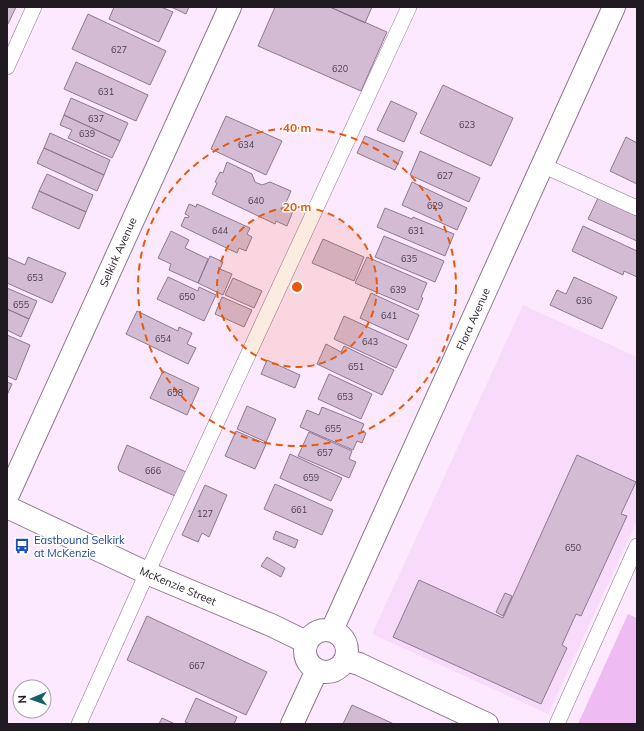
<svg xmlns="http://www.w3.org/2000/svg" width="644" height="731" viewBox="0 0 644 731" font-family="Mulish,sans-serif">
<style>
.built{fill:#f8dafa}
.green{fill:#eebcf2}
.building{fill:#d3bbd4;stroke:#8e7890}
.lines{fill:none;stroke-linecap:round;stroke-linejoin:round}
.service-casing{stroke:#8d788f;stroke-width:16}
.minor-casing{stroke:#8d788f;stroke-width:24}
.secondary-casing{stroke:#8d788f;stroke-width:24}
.service{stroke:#fff;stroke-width:15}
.minor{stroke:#fff;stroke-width:22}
.secondary{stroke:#fff;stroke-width:22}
.ring{fill:none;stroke:#e8590c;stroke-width:2;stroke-dasharray:7 5}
.labels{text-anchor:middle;stroke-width:3;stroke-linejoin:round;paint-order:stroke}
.number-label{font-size:9px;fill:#4e424f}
.street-label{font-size:11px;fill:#221a23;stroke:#fff}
.transit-label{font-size:11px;fill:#164399;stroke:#fff;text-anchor:start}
.centre{fill:#e8590c;stroke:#fff;stroke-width:2}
.ring-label{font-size:12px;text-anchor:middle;font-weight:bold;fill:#e8590c;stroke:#fff;stroke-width:3;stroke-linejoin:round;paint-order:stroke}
</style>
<rect width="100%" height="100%" fill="#fde9fe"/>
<!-- built -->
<path class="built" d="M523 305 637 357V521L548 714 372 634Z"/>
<!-- green -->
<path class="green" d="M628 614 637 618V724H578Z"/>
<!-- building -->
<path class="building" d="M7 7H16L8 24 7 23Z
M114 7H161L173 12 159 42 109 19Z
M171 7H189L186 14Z
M275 7H330L387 32 361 91 258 46Z
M330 7H372L365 23Z
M88 14 166 51 150 85 72 49Z
M76 62 148 95 136 121 64 89Z
M443 85 513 118 491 166 420 133Z
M71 98 128 123 120 141 64 115Z
M391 101 417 113 404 142 377 130Z
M64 115 120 141 112 158 68 138 72 130 60 125Z
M226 116 282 141 266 175 211 149Z
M50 133 110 160 104 175 44 148Z
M365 136 403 152 395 170 357 153Z
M626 137 637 143V184L610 171Z
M44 148 104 175 97 191 37 163Z
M420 151 480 178 469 202 410 175Z
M227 162 252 174 255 182 262 185 270 182 291 191 284 207 293 211 287 226 276 221 275 224 212 194 217 183 215 182 220 172 223 173Z
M47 174 93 195 86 212 39 191Z
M412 182 467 208 457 230 402 205Z
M39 191 86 212 79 229 32 208Z
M598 198 637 216V241L588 219Z
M189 204 196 207 197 204 250 228 247 234 252 237 246 251 239 248 237 253 181 226 185 217 188 218 189 216 185 214Z
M385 208 412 219 413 217 454 234 445 256 377 227Z
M583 226 637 251V277L624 271 623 275 572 251Z
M171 231 189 240 185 248 208 259 198 283 169 270 171 264 158 258Z
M384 236 444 261 435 282 375 257Z
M323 239 364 257 354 281 312 263Z
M210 256 223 262 220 269 232 274 223 295 198 283Z
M7 257 25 265 28 257 66 273 52 303 7 283Z
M367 257 427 283 421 297 423 298 418 310 355 283Z
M168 277 198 291 199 287 216 295 204 321 157 299Z
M574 277 617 297 602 329 550 305 557 290 566 294Z
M233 278 262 291 254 308 225 295Z
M7 288 37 301 29 319 7 309Z
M371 293 419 315 408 340 360 318Z
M222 297 252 310 244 327 215 314Z
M7 309 29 319 21 337 7 330Z
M137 311 178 331 179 327 192 333 187 344 196 348 188 364 126 334Z
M344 316 407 345 396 368 334 339Z
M7 335 30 345 16 380 7 376Z
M326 344 341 352 344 346 394 370 382 395 317 364Z
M267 360 300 375 295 388 261 374Z
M163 371 199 388 187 415 150 398Z
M329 374 372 394 361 419 318 399Z
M7 382 12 384 7 395Z
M247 406 276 419 266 442 237 429Z
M322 407 364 424 361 431 366 433 362 443 357 441 353 450 300 427 307 410 319 415Z
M236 431 266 444 255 469 225 456Z
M309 432 352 451 349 459 356 462 349 478 298 456Z
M127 445 186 472 175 496 119 471 118 467Z
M290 454 342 478 331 501 280 478Z
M577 455 636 482 621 514 627 516 581 616 576 614 562 645 567 648 541 704 393 637 419 580 503 618Z
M275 484 333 510 322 535 264 509Z
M205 485 227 495 209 537 202 533 198 542 182 535Z
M276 531 298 540 295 548 273 539Z
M267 557 285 568 281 577 261 566Z
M505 593 512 596 503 616 496 612Z
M147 616 267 672 246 715 127 660Z
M196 698 237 717 234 724H190L185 722Z
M352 705 394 724H343Z
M162 718 175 724H159Z"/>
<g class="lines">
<defs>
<path id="service" d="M7 67 34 7
M542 165 637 208
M79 724 147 573 409 7
M557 724 637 546"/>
<path id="minor" d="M7 507 147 573 271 625 306 642
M305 651a21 21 0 1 1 42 0a21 21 0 1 1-42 0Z
M332 630 614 7
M345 660 359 664 487 724
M292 724 317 670"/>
<path id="secondary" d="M7 497 230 7"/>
</defs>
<!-- service casing -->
<use href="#service" class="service-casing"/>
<!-- minor casing -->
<use href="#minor" class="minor-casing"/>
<!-- secondary casing -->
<use href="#secondary" class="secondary-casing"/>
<!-- service -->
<use href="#service" class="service"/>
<!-- minor -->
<use href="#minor" class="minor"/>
<!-- secondary -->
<use href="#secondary" class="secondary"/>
</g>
<!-- distance rings -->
<circle cx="297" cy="287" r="80" fill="#e8590c" fill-opacity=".12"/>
<g class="ring">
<circle cx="297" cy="287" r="80"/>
<circle cx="297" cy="287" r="159"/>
</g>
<!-- icons -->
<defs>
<symbol id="bus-bare" viewBox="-9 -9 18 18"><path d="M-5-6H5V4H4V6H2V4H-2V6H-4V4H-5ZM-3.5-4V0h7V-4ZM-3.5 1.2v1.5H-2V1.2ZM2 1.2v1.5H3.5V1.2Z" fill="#1a4fb4" stroke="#fff" stroke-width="2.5" paint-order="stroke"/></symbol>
</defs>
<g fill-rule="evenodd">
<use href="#bus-bare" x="11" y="535" width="22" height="22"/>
</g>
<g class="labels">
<!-- number labels -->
<g class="number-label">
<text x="119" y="53">627</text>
<text x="340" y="72">620</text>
<text x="106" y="95">631</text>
<text x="96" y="122">637</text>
<text x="467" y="128">623</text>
<text x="87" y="137">639</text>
<text x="246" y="148">634</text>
<text x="445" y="179">627</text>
<text x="256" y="204">640</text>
<text x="435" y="209">629</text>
<text x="220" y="234">644</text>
<text x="416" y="234">631</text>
<text x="409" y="262">635</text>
<text x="35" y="281">653</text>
<text x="398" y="293">639</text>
<text x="187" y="300">650</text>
<text x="584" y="304">636</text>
<text x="21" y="308">655</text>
<text x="389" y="319">641</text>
<text x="163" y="342">654</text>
<text x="370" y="345">643</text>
<text x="356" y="370">651</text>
<text x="175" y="396">658</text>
<text x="345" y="400">653</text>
<text x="333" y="432">655</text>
<text x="325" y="456">657</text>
<text x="153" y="474">666</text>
<text x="311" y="481">659</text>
<text x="299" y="513">661</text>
<text x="205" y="517">127</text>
<text x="573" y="551">650</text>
<text x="197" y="669">667</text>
</g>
<!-- street labels -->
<g class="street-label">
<text transform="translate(118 252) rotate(-66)" y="4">Selkirk Avenue</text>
<text transform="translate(473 319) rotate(-66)" y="4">Flora Avenue</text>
<text transform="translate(178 586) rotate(23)" y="4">McKenzie Street</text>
</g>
<!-- transit labels -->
<g class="transit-label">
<text x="34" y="544">Eastbound Selkirk<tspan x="34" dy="13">at McKenzie</tspan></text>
</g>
</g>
<circle cx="297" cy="287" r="6" class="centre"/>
<g class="ring-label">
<text x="297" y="132">40 m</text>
<text x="297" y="211">20 m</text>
</g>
<!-- border -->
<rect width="644" height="731" fill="none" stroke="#221a23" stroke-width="16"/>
<!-- north arrow -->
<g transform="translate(32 699) rotate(268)"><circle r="19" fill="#ffffff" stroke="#a7a3a7"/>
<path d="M0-3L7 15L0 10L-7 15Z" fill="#136364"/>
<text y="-6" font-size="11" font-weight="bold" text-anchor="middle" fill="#221a23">N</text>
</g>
</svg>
